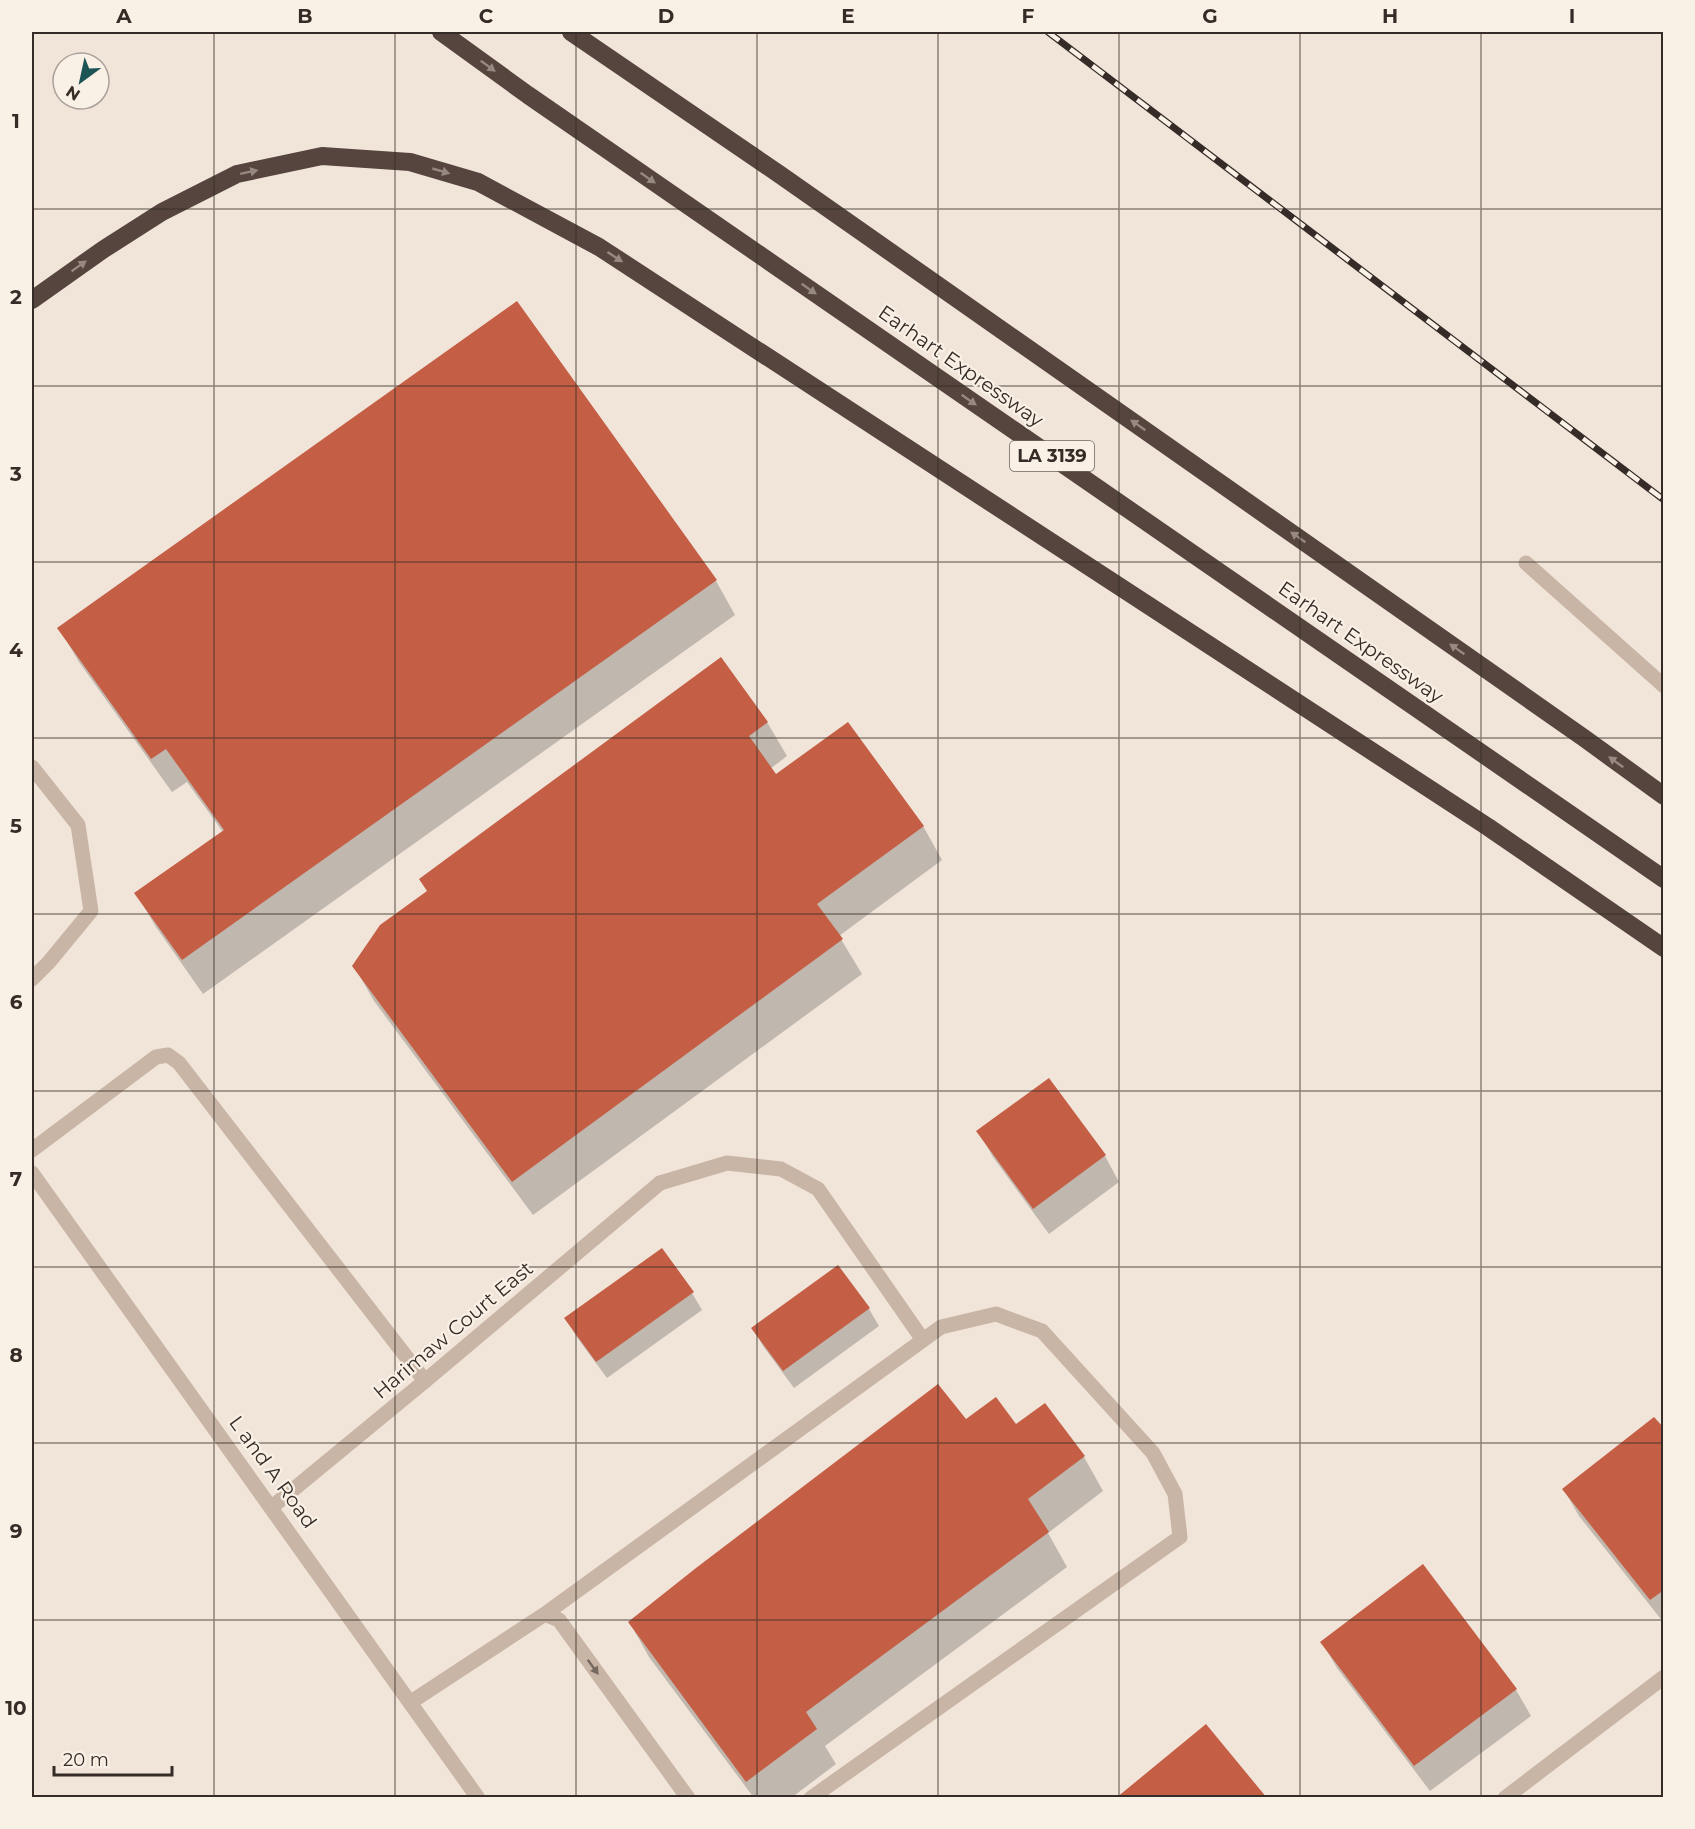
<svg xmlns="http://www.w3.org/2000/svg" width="1695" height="1829" viewBox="0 0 1695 1829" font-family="Montserrat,sans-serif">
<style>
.shadow{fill:#0003}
.building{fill:#c45e45}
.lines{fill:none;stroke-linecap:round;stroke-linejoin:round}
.service{stroke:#c9b5a6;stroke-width:15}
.minor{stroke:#c9b5a6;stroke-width:15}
.tertiary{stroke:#c9b5a6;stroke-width:15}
.motorway{stroke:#56453e;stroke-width:18}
.rail-casing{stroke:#352b27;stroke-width:7}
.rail{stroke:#f9f0e6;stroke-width:4.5;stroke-dasharray:14;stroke-linecap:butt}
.oneway{fill:#978981}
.oneway2{fill:#786960}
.grid{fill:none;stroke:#352b27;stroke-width:1.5;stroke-opacity:0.55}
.labels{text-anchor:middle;stroke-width:4.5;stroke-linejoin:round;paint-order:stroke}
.shield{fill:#f9f0e6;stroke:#706660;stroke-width:1.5}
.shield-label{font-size:18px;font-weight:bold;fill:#352b27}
.street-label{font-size:20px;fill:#352b27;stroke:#f9f0e6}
.neatline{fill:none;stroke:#352b27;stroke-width:2}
.grid-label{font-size:20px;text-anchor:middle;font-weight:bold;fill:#352b27}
</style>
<rect width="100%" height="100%" fill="#f1e5da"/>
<!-- shadow -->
<path class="shadow" d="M716 581 735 615 203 994 156 927 136 893 223 832 187 782 172 792 79 662 59 628Z
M767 722 787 756 770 769 776 777 923 826 942 860 839 936 862 974 533 1215 374 1001 354 966Z
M1049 1080 1105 1156 1119 1182 1049 1234 993 1157 978 1131Z
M838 1267 869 1309 879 1326 794 1388 763 1346 753 1328Z
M692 1293 702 1310 607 1378 576 1336 566 1318Z
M1044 1405 1084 1457 1103 1491 1048 1533 1067 1567 825 1746 836 1764 791 1798H754L649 1657 630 1623 966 1421 1016 1426Z
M1664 1431V1623L1579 1516 1564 1490Z
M1422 1566 1516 1690 1531 1716 1430 1791 1337 1668 1322 1642Z"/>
<!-- building -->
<path class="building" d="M517 301 717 580 182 960 134 893 224 830 166 749 151 759 57 628Z
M721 657 768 722 749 736 776 774 848 722 924 826 817 904 843 939 512 1182 352 966 380 925 427 891 419 879Z
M1049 1078 1106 1155 1033 1209 976 1131Z
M662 1248 694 1292 596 1362 564 1318Z
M838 1265 870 1308 783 1371 751 1328Z
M938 1384 966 1419 996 1397 1016 1424 1045 1403 1085 1456 1028 1499 1049 1532 806 1712 817 1729 746 1782 628 1622 696 1568Z
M1654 1417 1664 1428V1590L1650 1600 1562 1489Z
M1423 1564 1517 1689 1414 1766 1320 1642Z
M1206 1724 1267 1798H1116Z"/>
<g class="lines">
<!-- service -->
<path class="service" d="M1526 563 1664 686
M32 767 78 825 91 911 49 962 32 979
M32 1150 156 1057 168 1055 179 1063 425 1381
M660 1183 727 1163 781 1169 818 1189 923 1340
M545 1614 941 1327 996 1314 1042 1331 1153 1453 1175 1494 1180 1537 811 1798
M411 1702 545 1614 559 1620 688 1798"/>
<!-- minor -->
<path class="minor" d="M272 1507 425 1381 660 1183
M1505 1798 1664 1677"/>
<!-- tertiary -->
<path class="tertiary" d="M32 1173 478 1798"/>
<!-- motorway -->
<path class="motorway" d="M441 32 528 95 1664 879
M571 32 779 174 1584 738 1664 796
M32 300 104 249 162 212 237 174 322 156 410 162 478 182 599 247 1488 827 1664 948"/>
<defs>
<path id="rail" d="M1048 32 1664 500"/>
</defs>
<!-- rail casing -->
<use href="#rail" class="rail-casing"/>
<!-- rail -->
<use href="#rail" class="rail"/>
</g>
<!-- one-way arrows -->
<defs><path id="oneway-solid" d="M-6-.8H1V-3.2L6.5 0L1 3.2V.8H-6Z" transform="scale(1.5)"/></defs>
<g class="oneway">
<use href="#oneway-solid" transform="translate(488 66) rotate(36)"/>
<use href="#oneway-solid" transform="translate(441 171) rotate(16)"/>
<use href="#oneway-solid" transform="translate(249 172) rotate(-12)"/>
<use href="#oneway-solid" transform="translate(648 178) rotate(35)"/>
<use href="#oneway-solid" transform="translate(615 257) rotate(33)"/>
<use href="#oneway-solid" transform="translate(79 266) rotate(-35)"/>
<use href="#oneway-solid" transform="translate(809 289) rotate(35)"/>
<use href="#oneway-solid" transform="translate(969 400) rotate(35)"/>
<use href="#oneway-solid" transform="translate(1138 425) rotate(-145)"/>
<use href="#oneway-solid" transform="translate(1298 537) rotate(-145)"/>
<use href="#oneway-solid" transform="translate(1457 649) rotate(-145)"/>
<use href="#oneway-solid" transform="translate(1616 762) rotate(-144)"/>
</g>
<use class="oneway2" href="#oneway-solid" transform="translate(593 1667) rotate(54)"/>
<!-- grid -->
<path class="grid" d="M214 32V1798M395 32V1798M576 32V1798M757 32V1798M938 32V1798M1119 32V1798M1300 32V1798M1481 32V1798M32 209H1664M32 386H1664M32 562H1664M32 738H1664M32 914H1664M32 1091H1664M32 1267H1664M32 1443H1664M32 1620H1664"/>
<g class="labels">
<!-- shield labels -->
<rect class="shield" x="1010" y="441" width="84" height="30" rx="4.5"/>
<g class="shield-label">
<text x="1052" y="462">LA 3139</text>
</g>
<!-- street labels -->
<g class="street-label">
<text transform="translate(961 366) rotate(35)" y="7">Earhart Expressway</text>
<text transform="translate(1361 642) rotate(35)" y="7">Earhart Expressway</text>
<text transform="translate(453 1330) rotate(-40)" y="7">Harimaw Court East</text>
<text transform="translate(273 1472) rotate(54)" y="7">L and A Road</text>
</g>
</g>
<!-- border -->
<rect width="1695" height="1829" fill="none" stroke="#f9f0e6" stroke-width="66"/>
<!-- north arrow -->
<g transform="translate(81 81) rotate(213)"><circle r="28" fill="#f9f0e6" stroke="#aba19a" stroke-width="1.5"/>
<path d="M0-4.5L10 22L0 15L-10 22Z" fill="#1d5556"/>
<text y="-9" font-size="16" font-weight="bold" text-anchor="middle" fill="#352b27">N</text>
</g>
<!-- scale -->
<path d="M54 1766v9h118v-9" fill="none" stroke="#352b27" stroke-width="3"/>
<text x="63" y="1766" font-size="18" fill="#352b27" stroke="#f9f0e6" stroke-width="4.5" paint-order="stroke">20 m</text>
<rect x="33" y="33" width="1629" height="1763" class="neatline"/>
<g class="grid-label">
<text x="124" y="23">A</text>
<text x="305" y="23">B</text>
<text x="486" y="23">C</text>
<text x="666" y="23">D</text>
<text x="848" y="23">E</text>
<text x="1028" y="23">F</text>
<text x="1210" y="23">G</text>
<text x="1390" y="23">H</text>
<text x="1572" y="23">I</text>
<text x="16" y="128">1</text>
<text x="16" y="304">2</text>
<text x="16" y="481">3</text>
<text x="16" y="657">4</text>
<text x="16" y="833">5</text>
<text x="16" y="1009">6</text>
<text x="16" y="1186">7</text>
<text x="16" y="1362">8</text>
<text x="16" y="1538">9</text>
<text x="16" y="1715">10</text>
</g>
</svg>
